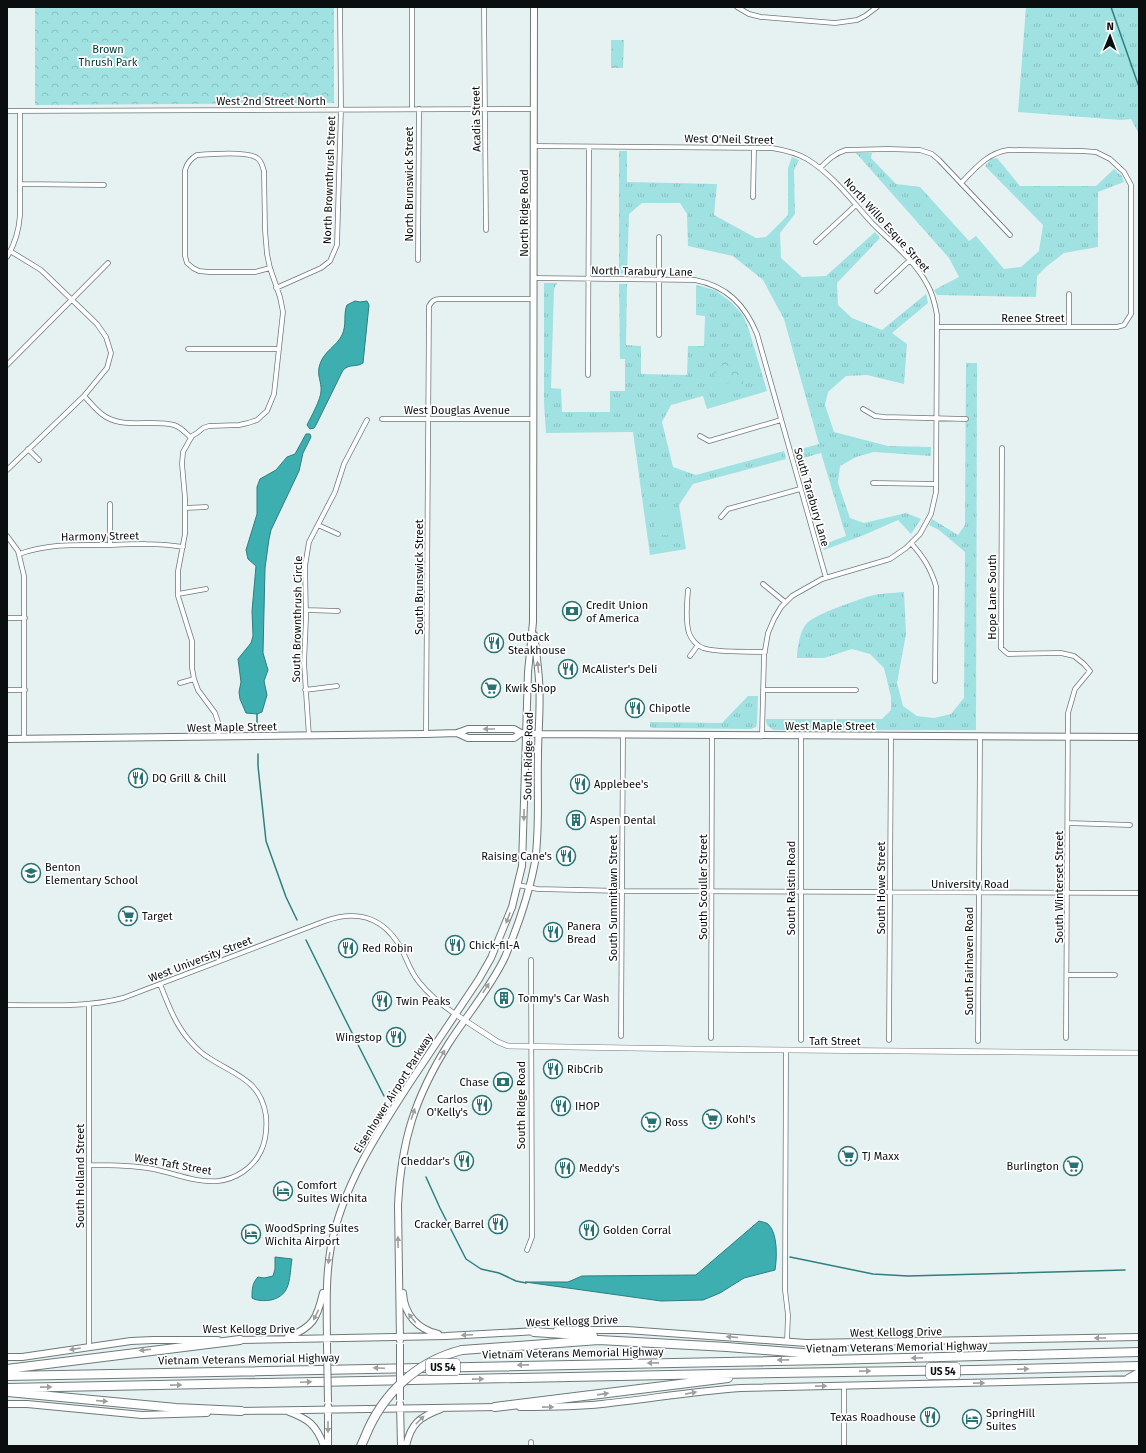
<svg xmlns="http://www.w3.org/2000/svg" width="1146" height="1453" viewBox="0 0 1146 1453" font-family="'Fira Sans',sans-serif">
<style>
.grass{fill:url(#grass-tufts)}
.park{fill:url(#park-crowns)}
.pitch{fill:#a0e1e1}
.water{fill:#3dafb0;stroke:#2e7f7f}
.lines{fill:none;stroke-linecap:round;stroke-linejoin:round}
.stream{stroke:#2e7f7f;stroke-width:1.5}
.minor-casing{stroke:#6f7979;stroke-width:5.5}
.tertiary-casing{stroke:#6f7979;stroke-width:6}
.secondary-casing{stroke:#6f7979;stroke-width:8}
.motorway-casing{stroke:#6f7979;stroke-width:10}
.minor{stroke:#fff;stroke-width:4}
.tertiary{stroke:#fff;stroke-width:5}
.secondary{stroke:#fff;stroke-width:6}
.motorway{stroke:#fff;stroke-width:8}
.secondary-bridge-casing{stroke:#6f7979;stroke-width:8;stroke-linecap:butt}
.motorway-bridge-casing{stroke:#6f7979;stroke-width:10;stroke-linecap:butt}
.secondary-bridge{stroke:#fff;stroke-width:6}
.motorway-bridge{stroke:#fff;stroke-width:8}
.oneway{fill:#9d9f9f}
.labels{text-anchor:middle;stroke-width:3.5;stroke-linejoin:round;paint-order:stroke}
.shield{fill:#fff;stroke:#545656;stroke-width:1}
.shield-label{font-size:10px;font-weight:bold;fill:#0a0e0e}
.park-label{font-size:11px;fill:#013839;stroke:#fff}
.street-label{font-size:11px;fill:#0a0e0e;stroke:#fff}
.poi-label{font-size:11px;fill:#0a0e0e;stroke:#fff;text-anchor:start}
</style>
<defs>
<pattern id="grass-tufts" width="24" height="20" patternUnits="userSpaceOnUse"><rect width="24" height="20" fill="#a0e1e1"/><path d="M3 7l-1-3M5 7V3M7 7l1-3M15 17l-1-3M17 17v-4M19 17l1-3" fill="none" stroke="#88c0c0"/></pattern>
<pattern id="park-crowns" width="20" height="18" patternUnits="userSpaceOnUse"><rect width="20" height="18" fill="#a0e1e1"/><path d="M2 6a3 3 0 1 1 6 0M12 15a3 3 0 1 1 6 0" fill="none" stroke="#88c0c0"/></pattern>
</defs>
<rect width="100%" height="100%" fill="#e6f2f2"/>
<!-- grass -->
<path class="grass" d="M1026 7H1139V134L1131 119 1121 120 1018 112Z
M619 151H627V182L717 184 714 215 756 238 766 237 788 215V168L792 157 799 160 794 170 795 214 780 233 781 258 802 277 826 276 875 232 880 238 837 283 838 305 852 318 882 330 926 294 928 303 892 333 907 344 904 384 867 375 846 376 828 392 825 405 834 432 888 446 931 447V456L874 452 856 457 840 466 838 483 850 518 864 523 906 513 921 519 911 534 898 520 864 535 824 550 822 545 846 536 821 453 796 460 793 451 819 444 784 319 763 280 733 256 688 246 687 214 680 203H642L629 214 627 274 619 273Z
M856 153H872L871 158 896 184 920 187 969 241 976 236 1004 269 1021 267 1039 251 1043 225 985 166 991 159 997 158 1020 186H1096L1114 169 1122 176 1124 182 1098 192V247L1064 253 1046 267 1037 276 1036 297 937 295 934 290 959 277 949 258Z
M544 283H557L554 289 551 388 561 389 562 412H610V391H625V359H620L619 284H627L626 345 641 346V374L687 375 688 346H704L705 316 696 315V285L715 290 731 302 743 315 749 330 767 391 707 409 703 396 671 405 662 422 673 467 696 475 784 451 786 459 693 484 679 505 686 549 650 555 633 432 546 433 544 403Z
M966 363H977L976 730H774C768 727 766 725 766 719H882L891 710V697L884 668 870 654 852 649 824 658H797C797 648 800 630 807 623 816 614 857 600 870 596 881 593 893 593 904 592L906 634 897 683 903 706 917 716 934 718 951 714 964 698 965 552 939 530 929 525 932 519 958 535 965 525Z
M748 696H758L757 723 756 727 751 729 653 728 650 727V722L722 723Z"/>
<!-- park -->
<path class="park" d="M35 7H334V103L35 105Z
M611 40H624L623 68H611Z
M736 357 744 384 719 391 712 364Z"/>
<!-- pitch -->
<path class="pitch" d="M613 45H622V63H613Z
M724 365 729 383 721 386 715 368Z
M655 507H670L669 535H654Z"/>
<!-- water -->
<path class="water" d="M355 301 360 302 367 301 369 305 363 363C355 368 351 363 343 370L316 425 314 428 310 429 307 425C311 417 321 399 321 391 322 382 316 375 320 364 324 351 337 346 342 335 347 325 343 314 347 305Z
M306 434H310L311 437 303 453 299 471 271 530 269 539 265 568 263 653 268 670 264 681 267 695 262 712 257 714 246 713 240 699 239 692 241 682 238 659 251 643 253 636 252 611 256 566 248 559 246 550 257 514V487L260 479 276 470 287 457 295 454Z
M759 1221C762 1222 765 1222 768 1224 778 1233 777 1258 775 1270L744 1278 720 1293 703 1300 661 1301 525 1282H568L582 1276 696 1275Z
M275 1257 292 1259C289 1277 292 1295 271 1300 265 1301 257 1301 252 1298 252 1290 252 1283 258 1277L264 1278 273 1276 275 1269Z"/>
<g class="lines">
<!-- stream -->
<path class="stream" d="M1111 7 1139 87
M257 714V725
M258 754V766L266 841 286 897 297 920
M306 940 344 1017 384 1096
M426 1177 440 1208 466 1259 481 1269 499 1273 516 1281 526 1283
M790 1257 873 1274 908 1276 1125 1270"/>
<defs>
<path id="minor" d="M484 7 486 230
M737 7 749 14 761 17 835 23 857 20 865 16 877 7
M412 109V7
M7 111 534 109
M534 146 772 148C784 150 797 153 807 159 833 175 852 201 872 223 891 242 914 260 927 284 933 294 935 304 937 315L936 492 931 514 920 534 906 548 890 559 822 579 792 596 781 607 774 619 768 633 764 656 762 736
M820 168C828 160 835 153 846 150L888 149 920 150 932 154 939 160 1010 235
M20 184 104 185
M753 197 754 148
M659 237V335
M816 242 856 205
M7 257C15 244 19 230 20 215V111
M418 260 419 109
M534 278 695 280C727 286 745 305 757 334L826 578
M276 288 321 268 330 261 337 245 341 109 340 7
M877 291 909 261
M937 327H1117L1124 325 1131 314V185L1124 172 1110 159 1096 152 1082 151 1008 150C987 153 975 169 961 183
M1069 327V294
M188 349H279
M7 365 108 263
M588 375 589 147
M84 396C91 403 97 412 106 417 127 429 152 419 174 425 181 427 186 433 191 438
M863 409 875 416 885 417 966 419
M382 419H533
M700 436 709 441 781 420
M1002 448 1001 648 1008 654 1061 653 1074 656 1084 664 1090 671 1075 689 1068 713 1066 1038
M28 449 39 460
M7 470 84 396 107 368 111 353 106 337 97 324 41 270 10 251
M873 483 936 484
M110 504V545
M185 508 206 507
M721 517 728 509 800 489
M318 525 338 534
M7 536 18 551 24 576V739
M911 543C924 558 930 567 936 586L935 681
M19 554C51 543 78 545 111 545 135 544 159 543 183 547
M763 584 785 602
M688 590C687 603 685 620 689 633 691 639 697 646 703 648 716 653 750 651 765 652
M178 594 206 589
M306 610 338 611
M7 618H25
M690 656 698 645
M180 683 194 679
M7 690H25
M305 690 337 686
M763 690H856
M426 734 429 306C432 301 434 299 440 299H534
M309 736 304 663 306 618 305 566 309 542 335 492 344 464 367 420
M219 737 218 722 215 713 198 690 194 679 192 668V641L178 596V571L185 534V498L182 464 183 452 192 436 197 433 203 428 209 426 239 425 248 423 257 420 267 411 274 394 283 312 280 297 270 268 267 254 265 230 264 171C262 166 262 161 257 158 248 151 209 154 197 155 190 159 187 163 185 170V256L187 263 193 268 199 271 209 272H255L270 268
M1068 823 1130 825
M518 885 538 889 622 891 1139 893
M1067 975H1115
M7 1005C45 1005 85 1008 123 998L325 921C358 909 385 918 402 950 407 960 411 973 419 982 429 995 442 1005 455 1014
M621 1036 623 735
M711 1038 712 736
M801 1040V736
M889 1040 891 737
M978 1041 980 737
M786 1050 785 1290 788 1315 787 1341
M89 1165C110 1165 132 1165 153 1169 174 1173 195 1183 218 1181 236 1179 253 1168 261 1151 266 1140 267 1128 266 1116 261 1080 235 1075 209 1058 202 1054 195 1047 189 1040 175 1024 168 1004 160 984
M527 1250 532 1237 531 960
M89 1347V1004
M531 1446V1442
M844 1446V1386"/>
<path id="tertiary" d="M455 1014 498 1042 508 1046 692 1049 1139 1053"/>
<path id="secondary" d="M457 733 468 738H514L521 733
M7 739 426 734 457 733 468 729H514L521 733 538 734 1139 737
M403 1293C404 1315 418 1329 438 1334
M557 1330H627L806 1343 1139 1337
M288 1337C313 1327 317 1319 323 1293
M237 1340 446 1336 538 1331
M400 1340 398 1205C401 1141 415 1097 449 1043 467 1015 491 987 505 957 518 926 529 894 535 862 540 827 537 791 538 756 538 731 541 705 539 680 538 665 536 650 534 635
M327 1346C327 1312 325 1280 331 1246 343 1186 376 1135 409 1084 432 1049 456 1014 479 979L491 958 512 907 522 866 528 672 533 622 534 7
M7 1357H22L131 1341 153 1340H218
M1128 1378 1139 1372
M7 1404H27L142 1415 207 1413
M400 1404 401 1446
M520 1407C547 1407 575 1407 602 1404 649 1399 695 1391 741 1388L1139 1379
M238 1411 499 1407
M287 1411C308 1419 316 1424 324 1446
M328 1446V1406
M406 1446C411 1423 420 1417 441 1409"/>
<path id="motorway" d="M534 1332 593 1336
M462 1350 599 1340 727 1347 828 1355
M7 1369 240 1340
M7 1376 829 1360 1139 1352
M7 1388 718 1374 973 1370 1139 1366
M8 1392 176 1408 241 1411
M495 1407 728 1378
M361 1446 365 1437"/>
</defs>
<!-- minor casing -->
<use href="#minor" class="minor-casing"/>
<!-- tertiary casing -->
<use href="#tertiary" class="tertiary-casing"/>
<!-- secondary casing -->
<use href="#secondary" class="secondary-casing"/>
<!-- motorway casing -->
<use href="#motorway" class="motorway-casing"/>
<!-- minor -->
<use href="#minor" class="minor"/>
<!-- tertiary -->
<use href="#tertiary" class="tertiary"/>
<!-- secondary -->
<use href="#secondary" class="secondary"/>
<!-- motorway -->
<use href="#motorway" class="motorway"/>
<defs>
<path id="secondary-bridge" d="M400 1344V1400
M327 1346 328 1402"/>
<path id="motorway-bridge" d="M365 1437C382 1394 417 1361 462 1350"/>
</defs>
<!-- secondary-bridge casing -->
<use href="#secondary-bridge" class="secondary-bridge-casing"/>
<!-- motorway-bridge casing -->
<use href="#motorway-bridge" class="motorway-bridge-casing"/>
<!-- secondary-bridge -->
<use href="#secondary-bridge" class="secondary-bridge"/>
<!-- motorway-bridge -->
<use href="#motorway-bridge" class="motorway-bridge"/>
</g>
<!-- one-way arrows -->
<defs><path id="oneway-solid" d="M-6-.8H1V-3.2L6.5 0L1 3.2V.8H-6Z"/></defs>
<g class="oneway">
<use href="#oneway-solid" transform="translate(538 667) rotate(-97)"/>
<use href="#oneway-solid" transform="translate(489 729) rotate(-180)"/>
<use href="#oneway-solid" transform="translate(524 815) rotate(91)"/>
<use href="#oneway-solid" transform="translate(508 918) rotate(111)"/>
<use href="#oneway-solid" transform="translate(486 988) rotate(-57)"/>
<use href="#oneway-solid" transform="translate(442 1055) rotate(-60)"/>
<use href="#oneway-solid" transform="translate(413 1114) rotate(-71)"/>
<use href="#oneway-solid" transform="translate(398 1242) rotate(-91)"/>
<use href="#oneway-solid" transform="translate(329 1258) rotate(98)"/>
<use href="#oneway-solid" transform="translate(316 1315) rotate(116)"/>
<use href="#oneway-solid" transform="translate(412 1318) rotate(-129)"/>
<use href="#oneway-solid" transform="translate(467 1335) rotate(177)"/>
<use href="#oneway-solid" transform="translate(732 1337) rotate(-175)"/>
<use href="#oneway-solid" transform="translate(1100 1338) rotate(180)"/>
<use href="#oneway-solid" transform="translate(75 1349) rotate(171)"/>
<use href="#oneway-solid" transform="translate(145 1350) rotate(173)"/>
<use href="#oneway-solid" transform="translate(917 1358) rotate(179)"/>
<use href="#oneway-solid" transform="translate(783 1360) rotate(179)"/>
<use href="#oneway-solid" transform="translate(653 1363) rotate(179)"/>
<use href="#oneway-solid" transform="translate(523 1365) rotate(179)"/>
<use href="#oneway-solid" transform="translate(379 1368) rotate(-178)"/>
<use href="#oneway-solid" transform="translate(1023 1369) rotate(-2)"/>
<use href="#oneway-solid" transform="translate(865 1371) rotate(-1)"/>
<use href="#oneway-solid" transform="translate(478 1379) rotate(-1)"/>
<use href="#oneway-solid" transform="translate(306 1382) rotate(-2)"/>
<use href="#oneway-solid" transform="translate(979 1383) rotate(-1)"/>
<use href="#oneway-solid" transform="translate(176 1385) rotate(-1)"/>
<use href="#oneway-solid" transform="translate(821 1386) rotate(-1)"/>
<use href="#oneway-solid" transform="translate(46 1387) rotate(-1)"/>
<use href="#oneway-solid" transform="translate(691 1393) rotate(-11)"/>
<use href="#oneway-solid" transform="translate(603 1394) rotate(-8)"/>
<use href="#oneway-solid" transform="translate(102 1401) rotate(5)"/>
<use href="#oneway-solid" transform="translate(548 1407) rotate(-1)"/>
<use href="#oneway-solid" transform="translate(420 1420) rotate(-45)"/>
<use href="#oneway-solid" transform="translate(328 1427) rotate(90)"/>
</g>
<!-- icons -->
<defs>
<symbol id="bank-ring" viewBox="-11 -11 22 22"><circle r="9.5" fill="#fff" stroke="#287273" stroke-width="1.5"/><path d="M-6-4H6V4H-6ZM0-2.3a2.3 2.3 0 1 0 0 4.6a2.3 2.3 0 1 0 0-4.6Z" fill="#287273"/></symbol>
<symbol id="restaurant-ring" viewBox="-11 -11 22 22"><circle r="9.5" fill="#fff" stroke="#287273" stroke-width="1.5"/><path d="M-5-6h1v4h1v-4h1v4h1v-4h1v5L-1.5 .5V6h-2V.5L-5-1ZM5-6V6H3V1.5H1.5Q1.5-4 5-6Z" fill="#287273"/></symbol>
<symbol id="supermarket-ring" viewBox="-11 -11 22 22"><circle r="9.5" fill="#fff" stroke="#287273" stroke-width="1.5"/><path d="M-6-5.5h2.5l.6 2H6L4.5 2H-2.5L-4.4-4H-6ZM-1.5 3.2a1.3 1.3 0 1 0 .1 0ZM3 3.2a1.3 1.3 0 1 0 .1 0Z" fill="#287273"/></symbol>
<symbol id="building-ring" viewBox="-11 -11 22 22"><circle r="9.5" fill="#fff" stroke="#287273" stroke-width="1.5"/><path d="M-4-6H4V6H1V3H-1V6H-4ZM-2.5-4.3h1.7v1.8h-1.7ZM.8-4.3h1.7v1.8H.8ZM-2.5-1h1.7V.8h-1.7ZM.8-1h1.7V.8H.8Z" fill="#287273"/></symbol>
<symbol id="school-ring" viewBox="-11 -11 22 22"><circle r="9.5" fill="#fff" stroke="#287273" stroke-width="1.5"/><path d="M0-5L7-2L0 1L-7-2ZM-4 1L0 2.5L4 1V4Q0 6-4 4Z" fill="#287273"/></symbol>
<symbol id="hotel-ring" viewBox="-11 -11 22 22"><circle r="9.5" fill="#fff" stroke="#287273" stroke-width="1.5"/><path d="M-6-4.5h1.5V1H6V5H4.5V3h-9V5H-6ZM-4 0a1.8 1.8 0 1 1 3.6 0ZM.5 0V-2.5h3Q6-2.5 6 0Z" fill="#287273"/></symbol>
</defs>
<g fill-rule="evenodd">
<use href="#bank-ring" x="561" y="600" width="22" height="22"/>
<use href="#restaurant-ring" x="483" y="632" width="22" height="22"/>
<use href="#restaurant-ring" x="557" y="658" width="22" height="22"/>
<use href="#supermarket-ring" x="480" y="677" width="22" height="22"/>
<use href="#restaurant-ring" x="624" y="697" width="22" height="22"/>
<use href="#restaurant-ring" x="127" y="767" width="22" height="22"/>
<use href="#restaurant-ring" x="569" y="773" width="22" height="22"/>
<use href="#building-ring" x="565" y="809" width="22" height="22"/>
<use href="#restaurant-ring" x="555" y="845" width="22" height="22"/>
<use href="#school-ring" x="20" y="862" width="22" height="22"/>
<use href="#supermarket-ring" x="117" y="905" width="22" height="22"/>
<use href="#restaurant-ring" x="542" y="921" width="22" height="22"/>
<use href="#restaurant-ring" x="444" y="934" width="22" height="22"/>
<use href="#restaurant-ring" x="337" y="937" width="22" height="22"/>
<use href="#building-ring" x="493" y="987" width="22" height="22"/>
<use href="#restaurant-ring" x="371" y="990" width="22" height="22"/>
<use href="#restaurant-ring" x="385" y="1026" width="22" height="22"/>
<use href="#restaurant-ring" x="542" y="1058" width="22" height="22"/>
<use href="#bank-ring" x="492" y="1071" width="22" height="22"/>
<use href="#restaurant-ring" x="471" y="1094" width="22" height="22"/>
<use href="#restaurant-ring" x="550" y="1095" width="22" height="22"/>
<use href="#supermarket-ring" x="701" y="1108" width="22" height="22"/>
<use href="#supermarket-ring" x="640" y="1111" width="22" height="22"/>
<use href="#supermarket-ring" x="837" y="1145" width="22" height="22"/>
<use href="#restaurant-ring" x="453" y="1150" width="22" height="22"/>
<use href="#supermarket-ring" x="1062" y="1155" width="22" height="22"/>
<use href="#restaurant-ring" x="554" y="1157" width="22" height="22"/>
<use href="#hotel-ring" x="272" y="1180" width="22" height="22"/>
<use href="#restaurant-ring" x="487" y="1213" width="22" height="22"/>
<use href="#restaurant-ring" x="578" y="1219" width="22" height="22"/>
<use href="#hotel-ring" x="240" y="1223" width="22" height="22"/>
<use href="#restaurant-ring" x="919" y="1406" width="22" height="22"/>
<use href="#hotel-ring" x="961" y="1408" width="22" height="22"/>
</g>
<g class="labels">
<!-- shield labels -->
<g class="shield">
<rect x="426" y="1359" width="34" height="16" rx="3"/>
<rect x="926" y="1363" width="34" height="16" rx="3"/>
</g>
<g class="shield-label">
<text x="443" y="1371">US 54</text>
<text x="943" y="1375">US 54</text>
</g>
<!-- park labels -->
<g class="park-label">
<text x="108" y="53">Brown<tspan x="108" dy="13">Thrush Park</tspan></text>
</g>
<!-- street labels -->
<g class="street-label">
<text x="271" y="105">West 2nd Street North</text>
<text transform="translate(476 119) rotate(-91)" y="4">Acadia Street</text>
<text transform="translate(729 139) rotate(1)" y="4">West O'Neil Street</text>
<text transform="translate(329 180) rotate(-88)" y="4">North Brownthrush Street</text>
<text transform="translate(409 184) rotate(-90)" y="4">North Brunswick Street</text>
<text transform="translate(524 213) rotate(-90)" y="4">North Ridge Road</text>
<text transform="translate(887 225) rotate(48)" y="4">North Willo Esque Street</text>
<text transform="translate(642 271) rotate(1)" y="4">North Tarabury Lane</text>
<text x="1033" y="322">Renee Street</text>
<text x="457" y="414">West Douglas Avenue</text>
<text transform="translate(812 497) rotate(74)" y="4">South Tarabury Lane</text>
<text transform="translate(100 536) rotate(-1)" y="4">Harmony Street</text>
<text transform="translate(419 577) rotate(-90)" y="4">South Brunswick Street</text>
<text transform="translate(992 597) rotate(-90)" y="4">Hope Lane South</text>
<text transform="translate(297 619) rotate(-89)" y="4">South Brownthrush Circle</text>
<text x="830" y="730">West Maple Street</text>
<text transform="translate(232 727) rotate(-1)" y="4">West Maple Street</text>
<text transform="translate(528 756) rotate(-89)" y="4">South Ridge Road</text>
<text x="970" y="888">University Road</text>
<text transform="translate(703 887) rotate(-90)" y="4">South Scouller Street</text>
<text transform="translate(1059 887) rotate(-90)" y="4">South Winterset Street</text>
<text transform="translate(791 888) rotate(-90)" y="4">South Ralstin Road</text>
<text transform="translate(881 888) rotate(-90)" y="4">South Howe Street</text>
<text transform="translate(613 898) rotate(-90)" y="4">South Summitlawn Street</text>
<text transform="translate(200 959) rotate(-21)" y="4">West University Street</text>
<text transform="translate(969 961) rotate(-90)" y="4">South Fairhaven Road</text>
<text x="835" y="1045">Taft Street</text>
<text transform="translate(393 1093) rotate(-58)" y="4">Eisenhower Airport Parkway</text>
<text transform="translate(521 1105) rotate(-90)" y="4">South Ridge Road</text>
<text transform="translate(173 1164) rotate(10)" y="4">West Taft Street</text>
<text transform="translate(80 1176) rotate(-90)" y="4">South Holland Street</text>
<text transform="translate(572 1321) rotate(-2)" y="4">West Kellogg Drive</text>
<text x="249" y="1333">West Kellogg Drive</text>
<text transform="translate(896 1332) rotate(-1)" y="4">West Kellogg Drive</text>
<text transform="translate(897 1347) rotate(-1)" y="4">Vietnam Veterans Memorial Highway</text>
<text transform="translate(573 1353) rotate(-1)" y="4">Vietnam Veterans Memorial Highway</text>
<text transform="translate(249 1359) rotate(-1)" y="4">Vietnam Veterans Memorial Highway</text>
</g>
<!-- poi labels -->
<g class="poi-label">
<text x="586" y="609">Credit Union<tspan x="586" dy="13">of America</tspan></text>
<text x="508" y="641">Outback<tspan x="508" dy="13">Steakhouse</tspan></text>
<text x="582" y="673">McAlister's Deli</text>
<text x="505" y="692">Kwik Shop</text>
<text x="649" y="712">Chipotle</text>
<text x="152" y="782">DQ Grill &amp; Chill</text>
<text x="594" y="788">Applebee's</text>
<text x="590" y="824">Aspen Dental</text>
<text x="552" y="860" text-anchor="end">Raising Cane's</text>
<text x="45" y="871">Benton<tspan x="45" dy="13">Elementary School</tspan></text>
<text x="142" y="920">Target</text>
<text x="567" y="930">Panera<tspan x="567" dy="13">Bread</tspan></text>
<text x="469" y="949">Chick-fil-A</text>
<text x="362" y="952">Red Robin</text>
<text x="518" y="1002">Tommy's Car Wash</text>
<text x="396" y="1005">Twin Peaks</text>
<text x="382" y="1041" text-anchor="end">Wingstop</text>
<text x="567" y="1073">RibCrib</text>
<text x="489" y="1086" text-anchor="end">Chase</text>
<text x="468" y="1103" text-anchor="end">Carlos<tspan x="468" dy="13">O'Kelly's</tspan></text>
<text x="575" y="1110">IHOP</text>
<text x="726" y="1123">Kohl's</text>
<text x="665" y="1126">Ross</text>
<text x="862" y="1160">TJ Maxx</text>
<text x="450" y="1165" text-anchor="end">Cheddar's</text>
<text x="1059" y="1170" text-anchor="end">Burlington</text>
<text x="579" y="1172">Meddy's</text>
<text x="297" y="1189">Comfort<tspan x="297" dy="13">Suites Wichita</tspan></text>
<text x="484" y="1228" text-anchor="end">Cracker Barrel</text>
<text x="265" y="1232">WoodSpring Suites<tspan x="265" dy="13">Wichita Airport</tspan></text>
<text x="603" y="1234">Golden Corral</text>
<text x="986" y="1417">SpringHill<tspan x="986" dy="13">Suites</tspan></text>
<text x="916" y="1421" text-anchor="end">Texas Roadhouse</text>
</g>
</g>
<!-- border -->
<rect width="1146" height="1453" fill="none" stroke="#0a0e0e" stroke-width="16"/>
<!-- north arrow -->
<g transform="translate(1110 36) rotate(1)" stroke="#ffffff" stroke-width="3" paint-order="stroke">
<path d="M0-3L7 15L0 10L-7 15Z" fill="#0a0e0e"/>
<text y="-6" font-size="11" font-weight="bold" text-anchor="middle" fill="#0a0e0e">N</text>
</g>
</svg>
